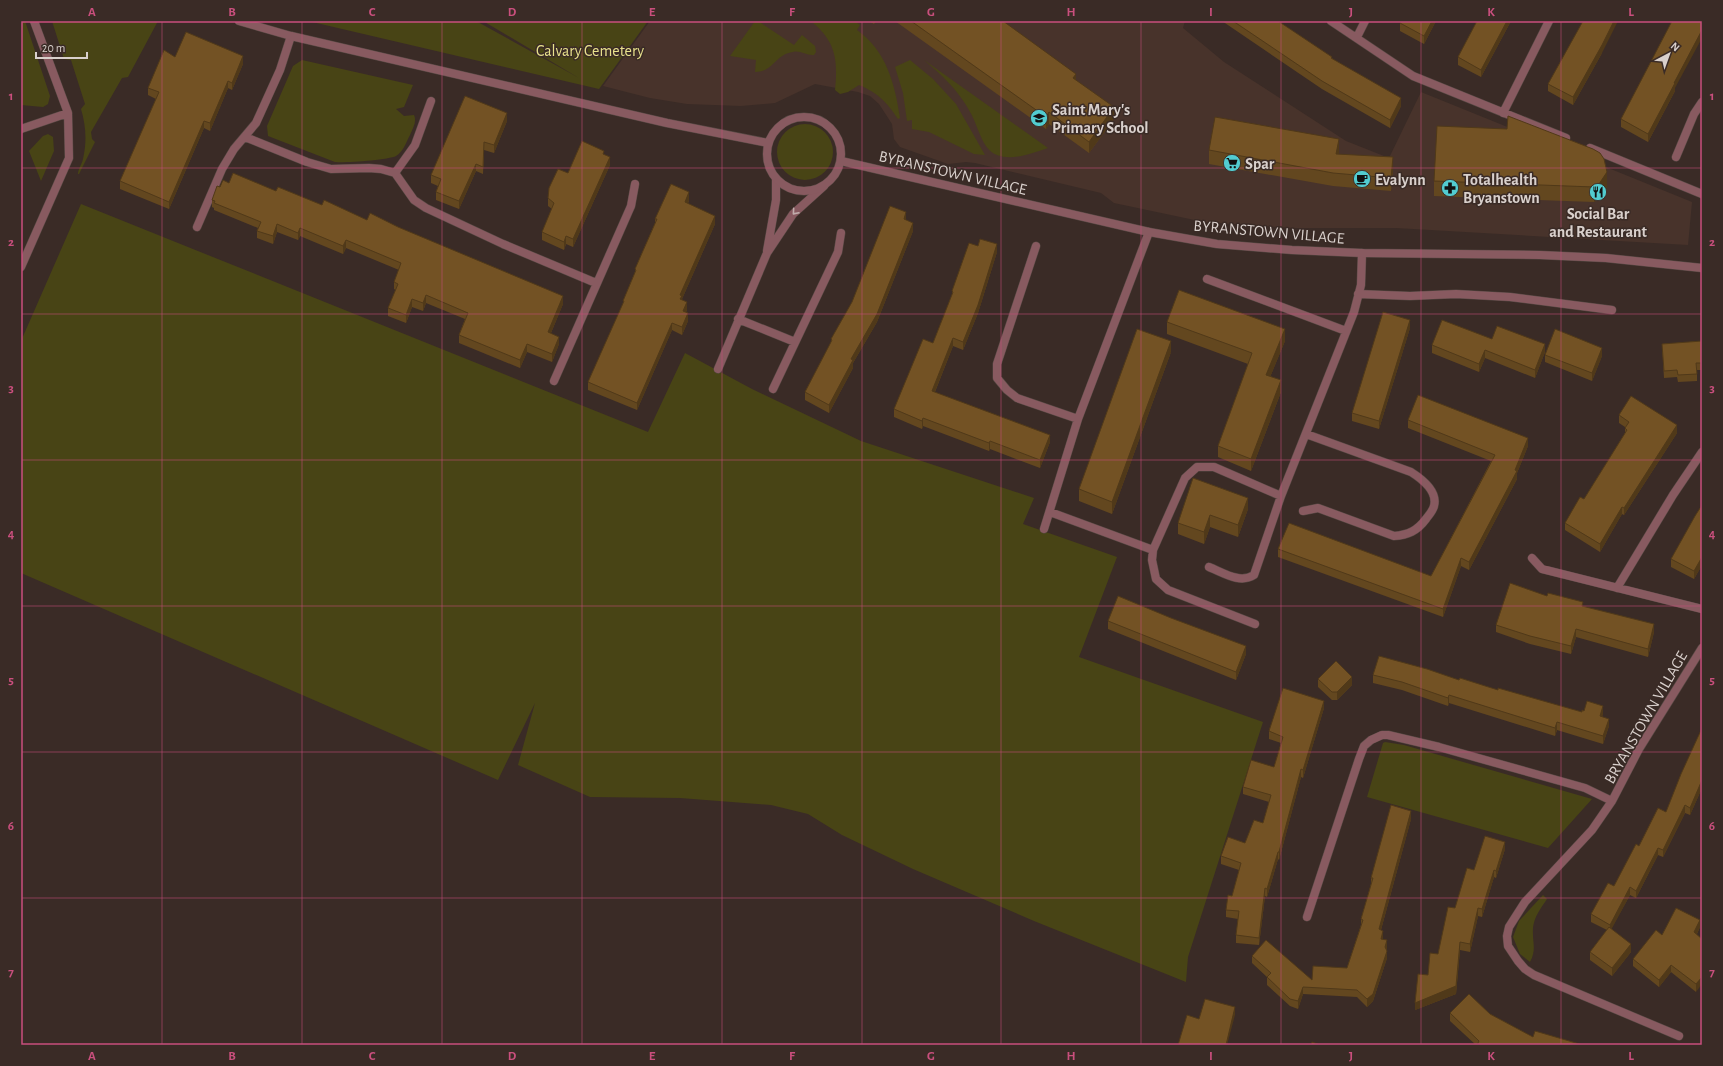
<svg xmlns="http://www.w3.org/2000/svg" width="1723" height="1066" viewBox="0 0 1723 1066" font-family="'Alegreya Sans',sans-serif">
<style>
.built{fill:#48332b}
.green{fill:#484415}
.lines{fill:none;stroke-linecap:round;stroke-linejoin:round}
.minor-casing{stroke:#574944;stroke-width:9}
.tertiary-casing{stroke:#574944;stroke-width:9}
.minor{stroke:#885a60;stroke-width:8}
.tertiary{stroke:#885a60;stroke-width:8}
.wall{fill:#63471f}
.shaded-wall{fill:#503919}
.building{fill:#735224;stroke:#503919}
.oneway{stroke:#c1adac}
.grid{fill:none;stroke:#c94f7d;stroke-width:1;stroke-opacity:0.55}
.labels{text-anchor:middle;stroke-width:3;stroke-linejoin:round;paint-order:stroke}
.park-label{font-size:16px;fill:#e8e18c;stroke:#3a2b26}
.poi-label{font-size:16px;font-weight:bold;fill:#d9d0cc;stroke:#3a2b26;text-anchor:start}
.street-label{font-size:16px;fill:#d9d0cc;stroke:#3a2b26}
.neatline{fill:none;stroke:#c94f7d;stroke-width:1.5}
.grid-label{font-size:13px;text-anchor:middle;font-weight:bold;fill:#c94f7d}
</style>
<rect width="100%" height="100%" fill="#3a2b26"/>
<!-- built -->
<path class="built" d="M650 21H1185L1183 28 1224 62 1346 141 1389 158 1421 92 1692 202 1688 245 1396 228H1294L1204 222 1114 203 1101 193 975 163 966 162 948 164 900 147 894 139 892 124 879 104 870 96 858 92 815 84 775 103 741 106 687 104 650 98 603 86Z"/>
<!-- green -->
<path class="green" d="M21 21H25L50 96 48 104 43 107 21 105Z
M52 21H158L128 77 122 78 91 132 92 139 95 142 79 174H78C78 169 82 164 83 159 87 141 86 126 81 109L85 104 71 60 64 59Z
M308 21H476L579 78 483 21H648L599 89Z
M755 21H758L794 45 802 35 815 46 816 52 814 55C807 56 800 50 793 52 775 54 774 72 755 72L756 60 730 56Z
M855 21 860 25 857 30C886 50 895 84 900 118L898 119C887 102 878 93 859 85L848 92 840 94 835 90C838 60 836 42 812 22Z
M302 60 413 85 404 107 396 109 404 116 414 115C417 122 413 128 410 135 406 142 404 151 396 156 388 160 345 163 335 162L268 136 267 126 293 66Z
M910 60 933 79 956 104 985 155 974 154 929 132 912 129V120L907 121 903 93 895 67Z
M924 60 1048 148C1033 153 1013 161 997 155 982 150 978 125 970 112 959 91 942 75 924 60Z
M777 152a28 28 0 1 1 56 0a28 28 0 1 1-56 0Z
M48 134 53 137 54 151 41 181 29 151 43 136Z
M81 204 648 432 685 353 752 389 861 441 1034 498 1023 524 1117 557 1079 657 1263 722 1188 957 1186 982 1034 921 913 869 842 835 808 814 771 805 680 798 590 797 518 765 535 703 498 780 21 573V341Z
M1385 742 1404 745 1592 799 1548 848 1367 797 1383 743Z
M1543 895 1547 899C1541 908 1534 917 1533 928 1532 942 1537 949 1530 962L1520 954 1513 937 1519 921Z"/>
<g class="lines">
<defs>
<path id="minor" d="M1331 21 1413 76 1566 138
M1357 37 1365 21
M1503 113 1549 21
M21 129 68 113
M245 137 307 162 331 169 369 168 381 169 395 173 414 200 426 208 503 244 596 283
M1590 148 1702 194
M1676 157 1694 114 1702 102
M395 173 415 145 431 101
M197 227 222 169 234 149 256 123 280 70 291 36
M1036 246 997 364V378L1007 390 1017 398 1078 419
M767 251 776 200V180
M21 267 69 158 68 113 34 21
M1207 279 1346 331
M1358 294 1410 296 1456 294 1510 297 1612 310
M738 319 795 342
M718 369 767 253 793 214 824 186
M554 381 631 206 635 184
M773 389 838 252 841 233
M1303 511 1318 508 1394 536C1408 535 1417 531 1426 519 1428 516 1433 511 1434 506 1438 491 1422 479 1411 472L1306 434
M1050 512 1153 550
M1044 529 1078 419 1149 232
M1532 558 1542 569 1702 609
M1209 567C1224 573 1240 584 1254 575L1281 496 1354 312 1361 285 1362 253
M1617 588 1673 495 1702 452
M1255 624 1168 590 1156 579 1152 560 1153 550 1185 478 1197 467H1214L1281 496
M1307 917 1359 759 1364 746 1371 740 1382 735H1388L1439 747 1585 788 1612 801
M1679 1036 1534 975 1525 969 1518 961 1508 946 1507 936 1509 927 1525 902 1592 830 1612 801 1639 749 1702 648"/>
<path id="tertiary" d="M239 21 291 36 667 123 768 143
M767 154a37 37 0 1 1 74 0a37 37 0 1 1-74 0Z
M841 161 1149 232 1217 244 1292 250 1362 253 1540 255 1606 258 1702 268"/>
</defs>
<!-- minor casing -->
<use href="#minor" class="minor-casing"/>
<!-- tertiary casing -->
<use href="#tertiary" class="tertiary-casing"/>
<!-- minor -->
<use href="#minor" class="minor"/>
<!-- tertiary -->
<use href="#tertiary" class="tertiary"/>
</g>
<!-- wall -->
<path class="wall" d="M869 21H876L874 24Z
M895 21H1003L1076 80 1114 119 1089 153 1049 124 1046 129Z
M1222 21H1278L1401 106 1390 128 1322 89Z
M1402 21H1436L1424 44 1400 31V23Z
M1477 21H1511L1481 77 1458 65V57Z
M1602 53 1573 105 1548 91V84Z
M175 57 243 64 232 90 228 88 210 131 204 128 169 209 120 189V181L156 99 148 95V88Z
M1675 88V91L1648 142 1621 127V119Z
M507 121 494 153 484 150 483 174 476 171 459 209 436 200V192L438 186 431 183V175Z
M1209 150 1339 153 1338 155 1393 171 1391 191 1333 186 1209 164Z
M604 155 610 165 573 247 566 244 564 250 542 240V232L552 209 548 206V198L568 173Z
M1434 181 1607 187 1599 199 1594 202 1434 196Z
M229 183 276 191 367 220 398 227 563 304 551 333 559 344 552 362 527 352 520 368 459 343V335L465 319 426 303 423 311 412 307 406 323 388 316V308L396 290 394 289V282L399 270 346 248 343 254 300 236 298 240 277 232 273 244 257 238V231L258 228 214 210V208L212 207V200L220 187Z
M689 200 688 204 715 224 682 299 687 310 686 312 688 321 682 335 672 330 637 410 588 390V382L623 304V301L635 272V269L655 223V219Z
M906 220 913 231 877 322 853 363V368L829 413 805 400V392L831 344V339Z
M997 252 978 313 963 350 953 346 935 392 1050 442 1040 468 990 449 989 451 923 426 922 429 894 417V409L933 343 952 295V291Z
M1167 322 1285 341 1270 377 1281 392 1251 471 1218 457V446L1248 364 1167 334Z
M1410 328 1379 429 1352 421V413Z
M1492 339 1545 352 1535 378 1485 358 1479 372 1432 353V345Z
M1702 341V370H1697V381L1678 382 1677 377 1664 378 1662 344Z
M1171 352 1112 514 1079 501V489Z
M1545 355 1602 356 1592 381 1545 362Z
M1619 415 1677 433 1624 515 1622 514 1600 552 1565 530V523L1584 499 1625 433V427L1619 423Z
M1408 420 1528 446 1517 473V479L1469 570 1461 566 1443 617 1278 557V549L1431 576 1491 461 1408 428Z
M1248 498V509L1238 537 1210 527 1204 544 1178 534V523Z
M1702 505V565L1694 579 1671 567V559Z
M1547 596 1583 606 1654 632 1648 657 1576 637 1571 654 1530 644 1496 632V625Z
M1108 621 1246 654 1236 680 1108 629Z
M1373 675 1459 680 1582 712 1603 714 1602 716 1609 726 1603 744 1557 730 1555 736 1449 703 1448 706 1402 690 1373 683Z
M1318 679 1352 685 1337 700H1332L1318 687Z
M1324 708 1303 778 1301 777 1279 860 1278 859 1267 897 1265 896 1259 945 1236 943V935L1238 919 1226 917V910L1232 896 1239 870 1221 864V856L1245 843 1263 823 1269 802 1243 794V787L1274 767 1281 743 1269 739V731Z
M1702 728V788L1690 815 1685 813 1663 857 1658 855 1636 898 1630 895 1611 929 1631 952 1612 976 1590 960V952L1607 930 1591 922V914L1614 886 1639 846 1666 812Z
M1411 819 1381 930 1383 938V939L1387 948 1386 950 1387 958 1373 1001 1367 1007 1357 997 1303 994 1298 1009 1290 1006 1267 985V977L1252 963V956L1312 980 1347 968 1361 925V919L1371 884V878Z
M1505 849 1496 878 1494 877 1482 917 1478 916 1470 952 1460 950 1456 994 1415 1010 1428 975 1438 954 1455 908 1474 870Z
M1700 927 1697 934 1696 992 1671 972 1659 987 1633 966V959L1662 935Z
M1450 1013 1490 1014 1533 1037 1583 1045H1476L1450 1021Z"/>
<!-- shaded-wall -->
<path class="shaded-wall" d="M1432 21H1436L1424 44V36Z
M1507 21H1511L1481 77V70Z
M1614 21H1618L1602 53 1573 105V97Z
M1702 30V38L1675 88V91L1648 142V134L1674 83Z
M243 56V64L232 90V83Z
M1076 74V86L1073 78Z
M228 81V88L210 131V123Z
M1401 98V106L1390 128V120Z
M1114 107V119L1089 153V142Z
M1049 112V124L1046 129V117Z
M507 113V121L494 153V145Z
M204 121V128L169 209V202Z
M1339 139V153L1336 168V154Z
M610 157V165L573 247V239Z
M1393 157V171L1391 191V178Z
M476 164V171L459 209V201Z
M1607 172V187L1599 199 1594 202V187Z
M689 192V200L685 210V202Z
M906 212V220L904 219Z
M715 216V224L682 299V304L680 307V295Z
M913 223V231L877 322 853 363V368L829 413V405Z
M277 224V232L273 244V236Z
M300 228V236L298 240V233Z
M566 236V244L564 250V242Z
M346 240V248L343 254V246Z
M997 244V252L978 313 963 350V342Z
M426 295V303L423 311V303Z
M563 296V304L548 340V332Z
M412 299V307L406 323V315Z
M687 302V310L683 319V311Z
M688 313V321L682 335V327Z
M1410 320V328L1379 429V421Z
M672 323V330L637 410V403Z
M1285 329V341L1266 387V375Z
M559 337V344L552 362V354Z
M953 338V346L932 399V391Z
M1171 341V352L1112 514V502Z
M527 344V352L520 368V360Z
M1545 344V352L1535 378V370Z
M1602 348V356L1592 381V373Z
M1485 350V358L1479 372V364Z
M1281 380V392L1251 471V459Z
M923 418V426L922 429V421Z
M1677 425V433L1624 515V508Z
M1050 435V442L1040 468V460Z
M1528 438V446L1517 473V479L1469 570V562L1515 470Z
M990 441V449L989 451V443Z
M1248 498V509L1238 537V525Z
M1622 507V514L1600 552V544Z
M1210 515V527L1204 544V532Z
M1702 557V565L1694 579V571Z
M1461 558V566L1443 617V609Z
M1654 624V632L1648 657V649Z
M1576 629V637L1571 654V646Z
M1246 646V654L1236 680V672Z
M1352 677V685L1337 700V692Z
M1449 695V703L1448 706V698Z
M1324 701V708L1303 778V770Z
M1603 706V714L1600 723V716Z
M1609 719V726L1603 744V736Z
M1557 722V730L1555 736V728Z
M1301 769V777L1279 860V852Z
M1702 780V788L1690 815V808Z
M1685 805V813L1663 857V850Z
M1411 811V819L1379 937V929Z
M1505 842V849L1496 878V871Z
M1658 848V855L1636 898V891Z
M1278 852V859L1267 897V889Z
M1494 870V877L1482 917V909Z
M1630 887V895L1610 932V925Z
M1265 888V896L1259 945V938Z
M1478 908V916L1470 952V944Z
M1700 920V927L1694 940V932Z
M1383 931V938L1381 946V939Z
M1387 940V948L1385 955V947Z
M1460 942V950L1456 994 1415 1010V1003Z
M1631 944V952L1612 976V968Z
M1387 951V958L1373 1001 1367 1007V999Z
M1671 965V972L1659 987V980Z
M1702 977V984L1696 992V984Z
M1303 987V994L1298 1009V1001Z
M1235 1007V1015L1227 1045H1226Z"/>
<!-- building -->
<path class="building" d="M911 21H1003L1076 74 1073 78 1114 107 1089 142 1049 112 1046 117Z
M1233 21H1278L1332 57 1331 58 1401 98 1390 120 1322 81Z
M1402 21H1432L1424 36 1400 23Z
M1477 21H1507L1481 70 1458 57Z
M1583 21H1614L1602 45 1573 97 1548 84Z
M1672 21H1702V30L1674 83H1675L1648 134 1621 119Z
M186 32 243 56 232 83 228 81 210 123 204 121 169 202 120 181 159 92 148 88 164 50 175 57Z
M465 96 507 113 494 145 484 142 483 167 476 164 459 201 436 192 441 179 431 175Z
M1508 116 1593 149 1600 153 1604 159 1607 172 1599 184 1594 187 1434 181 1437 126 1507 129Z
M1215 117 1339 139 1336 154 1393 157 1391 178 1333 173 1209 150Z
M582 141 604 151 603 154 610 157 573 239 566 236 564 242 542 232 554 203 548 198 549 188 558 169 568 173Z
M233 173 276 191 278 187 322 205 324 200 367 220 370 213 398 227 563 296 548 332 559 337 552 354 527 344 520 360 459 335 468 313 426 295 423 303 412 299 406 315 388 308 398 284 394 282 401 263 346 240 343 246 300 228 298 233 277 224 273 236 257 231 261 222 214 203 215 201 212 200 217 186 220 187 223 180 229 183Z
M671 184 689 192 685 202 715 216 680 295 682 296 680 299 687 302 683 311 688 313 682 327 672 323 637 403 588 382 624 301H623L636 270 635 269 657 219H655Z
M890 206 906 212 904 219 913 223 877 314 851 359 853 360 829 405 805 392 832 340 831 339 852 302Z
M980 239 997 244 978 305 963 342 953 338 932 391 1050 435 1040 460 990 441 989 443 923 418 922 421 894 409 923 339 933 343 953 292 952 291 969 243 978 246Z
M1179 290 1285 329 1266 375 1281 380 1251 459 1218 446 1252 353 1167 322Z
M1383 312 1410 320 1379 421 1352 413Z
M1442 320 1492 339 1497 326 1545 344 1535 370 1485 350 1479 364 1432 345Z
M1137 329 1171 341 1112 502 1079 489Z
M1555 329 1602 348 1592 373 1545 355Z
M1702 341V363H1696L1697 374 1678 375 1677 370 1664 371 1662 344Z
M1418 395 1528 438 1515 470 1517 471 1469 562 1461 558 1443 609 1278 549 1289 523 1431 576 1495 455 1408 420Z
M1631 396 1677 425 1624 508 1622 507 1600 544 1565 523 1580 497 1584 499 1627 430 1625 428 1629 422 1619 415Z
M1193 478 1248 498 1238 525 1210 515 1204 532 1178 523Z
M1702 505V557L1694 571 1671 559 1695 516Z
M1510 583 1547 596 1548 593 1583 602 1582 606 1654 624 1648 649 1576 629 1571 646 1530 636 1496 625Z
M1118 596 1171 618 1246 646 1236 672 1108 621Z
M1379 656 1427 669 1459 680 1460 678 1498 690V688L1582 712V710L1584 711 1587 701 1603 706 1600 716 1609 719 1603 736 1557 722 1555 728 1449 695 1448 698 1402 682 1373 675Z
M1336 661 1352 677 1337 692H1332L1318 679Z
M1283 688 1324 701 1303 770 1301 769 1279 852H1278L1267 889 1265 888 1259 938 1236 935 1239 911 1226 910 1228 895 1232 896 1241 863 1221 856 1228 837 1245 843 1254 820 1263 823 1271 795 1243 787 1251 760 1274 767 1283 737 1269 731Z
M1702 728V780L1690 808 1685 805 1663 850 1658 848 1636 891 1630 887 1610 925 1591 914 1608 883 1614 886 1636 844 1639 846 1658 808 1666 812 1681 774Z
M1391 805 1411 811 1379 929 1383 931 1381 939 1387 940 1385 947 1387 951 1373 994 1367 999 1357 990 1303 987 1298 1001 1290 999 1267 977 1271 973 1252 956 1266 940 1312 980 1313 966 1347 968 1363 920 1361 919 1373 878H1371Z
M1485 836 1505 842 1496 871 1494 870 1482 909 1478 908 1470 944 1460 942 1456 986 1415 1003 1418 974 1428 975 1430 953 1438 954 1448 907 1455 908 1467 868 1474 870Z
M1676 908 1700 920 1694 932 1702 939V977L1696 984 1671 965 1659 980 1633 959 1656 930 1662 935Z
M1609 927 1631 944 1612 968 1590 952Z
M1469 994 1490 1014 1533 1037 1535 1031 1583 1045H1477L1479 1041 1450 1013Z
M1205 999 1235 1007 1226 1045H1178L1187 1015 1199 1019Z
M1312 1042 1320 1045H1311Z"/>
<!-- one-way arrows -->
<defs><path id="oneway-chevron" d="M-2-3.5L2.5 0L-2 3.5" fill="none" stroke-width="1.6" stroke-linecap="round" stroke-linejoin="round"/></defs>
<use class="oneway" href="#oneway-chevron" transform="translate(795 212) rotate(131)"/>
<!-- grid -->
<path class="grid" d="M162 21V1045M302 21V1045M442 21V1045M582 21V1045M722 21V1045M862 21V1045M1001 21V1045M1141 21V1045M1281 21V1045M1421 21V1045M1561 21V1045M21 168H1702M21 314H1702M21 460H1702M21 606H1702M21 752H1702M21 898H1702"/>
<!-- icons -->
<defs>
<symbol id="school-disc" viewBox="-11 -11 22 22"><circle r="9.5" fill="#52ccd0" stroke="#3a2b26"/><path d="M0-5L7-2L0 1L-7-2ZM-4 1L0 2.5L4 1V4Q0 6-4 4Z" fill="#111"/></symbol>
<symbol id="supermarket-disc" viewBox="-11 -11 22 22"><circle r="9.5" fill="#52ccd0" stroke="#3a2b26"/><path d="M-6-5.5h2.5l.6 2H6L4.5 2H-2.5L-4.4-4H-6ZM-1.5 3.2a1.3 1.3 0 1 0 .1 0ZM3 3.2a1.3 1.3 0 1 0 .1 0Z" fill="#111"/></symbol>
<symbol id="cafe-disc" viewBox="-11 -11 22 22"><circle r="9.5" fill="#52ccd0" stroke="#3a2b26"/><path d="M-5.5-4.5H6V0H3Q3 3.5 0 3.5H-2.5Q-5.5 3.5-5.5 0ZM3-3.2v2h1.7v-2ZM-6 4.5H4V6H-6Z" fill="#111"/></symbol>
<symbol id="pharmacy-disc" viewBox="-11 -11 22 22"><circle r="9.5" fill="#52ccd0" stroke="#3a2b26"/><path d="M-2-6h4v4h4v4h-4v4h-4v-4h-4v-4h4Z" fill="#111"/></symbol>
<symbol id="restaurant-disc" viewBox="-11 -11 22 22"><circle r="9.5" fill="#52ccd0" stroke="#3a2b26"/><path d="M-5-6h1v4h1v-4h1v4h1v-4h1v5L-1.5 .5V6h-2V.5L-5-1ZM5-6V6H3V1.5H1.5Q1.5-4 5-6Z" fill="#111"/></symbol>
</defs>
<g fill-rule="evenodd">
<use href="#school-disc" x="1029" y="108" width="20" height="20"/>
<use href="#supermarket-disc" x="1222" y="153" width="20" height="20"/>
<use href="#cafe-disc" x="1352" y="169" width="20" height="20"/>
<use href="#pharmacy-disc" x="1440" y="178" width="20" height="20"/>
<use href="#restaurant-disc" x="1588" y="182" width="20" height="20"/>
</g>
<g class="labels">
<!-- park labels -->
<g class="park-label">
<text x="590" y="56">Calvary Cemetery</text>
</g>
<!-- poi labels -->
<g class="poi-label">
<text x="1052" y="115">Saint Mary's<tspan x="1052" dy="18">Primary School</tspan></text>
<text x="1245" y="169">Spar</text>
<text x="1375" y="185">Evalynn</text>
<text x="1463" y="185">Totalhealth<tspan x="1463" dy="18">Bryanstown</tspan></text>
<text x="1598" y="219" text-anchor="middle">Social Bar<tspan x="1598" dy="18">and Restaurant</tspan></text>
</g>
<!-- street labels -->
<g class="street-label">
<text transform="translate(953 172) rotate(13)" y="6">BYRANSTOWN VILLAGE</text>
<text transform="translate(1269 231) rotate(5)" y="6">BYRANSTOWN VILLAGE</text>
<text transform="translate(1645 717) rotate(-60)" y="6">BRYANSTOWN VILLAGE</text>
</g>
</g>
<!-- border -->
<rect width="1723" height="1066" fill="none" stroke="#3a2b26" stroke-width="44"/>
<!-- north arrow -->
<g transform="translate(1669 54) rotate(41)" stroke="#3a2b26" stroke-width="3" paint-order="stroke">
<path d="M0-3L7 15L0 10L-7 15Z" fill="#d9d0cc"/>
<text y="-6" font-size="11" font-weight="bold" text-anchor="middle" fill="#d9d0cc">N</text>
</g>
<!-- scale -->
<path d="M36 52v6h51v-6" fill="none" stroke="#d9d0cc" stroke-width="2"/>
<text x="42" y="52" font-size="12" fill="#d9d0cc" stroke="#3a2b26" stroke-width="3" paint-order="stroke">20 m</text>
<rect x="22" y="22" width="1679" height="1022" class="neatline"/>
<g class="grid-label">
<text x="92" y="16">A</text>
<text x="232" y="16">B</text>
<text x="372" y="16">C</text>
<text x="512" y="16">D</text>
<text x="652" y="16">E</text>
<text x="792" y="16">F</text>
<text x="931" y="16">G</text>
<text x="1071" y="16">H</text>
<text x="1211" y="16">I</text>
<text x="1351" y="16">J</text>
<text x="1491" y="16">K</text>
<text x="1631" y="16">L</text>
<text x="11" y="100">1</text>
<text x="1712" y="100">1</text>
<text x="11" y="246">2</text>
<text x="1712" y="246">2</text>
<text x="11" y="392">3</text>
<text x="1712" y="392">3</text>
<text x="11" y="538">4</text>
<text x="1712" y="538">4</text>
<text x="11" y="684">5</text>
<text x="1712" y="684">5</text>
<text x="11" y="830">6</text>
<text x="1712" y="830">6</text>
<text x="11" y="976">7</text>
<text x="1712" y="976">7</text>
<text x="92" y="1060">A</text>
<text x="232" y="1060">B</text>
<text x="372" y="1060">C</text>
<text x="512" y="1060">D</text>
<text x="652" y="1060">E</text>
<text x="792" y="1060">F</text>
<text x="931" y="1060">G</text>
<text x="1071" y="1060">H</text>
<text x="1211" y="1060">I</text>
<text x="1351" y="1060">J</text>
<text x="1491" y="1060">K</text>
<text x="1631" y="1060">L</text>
</g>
</svg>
